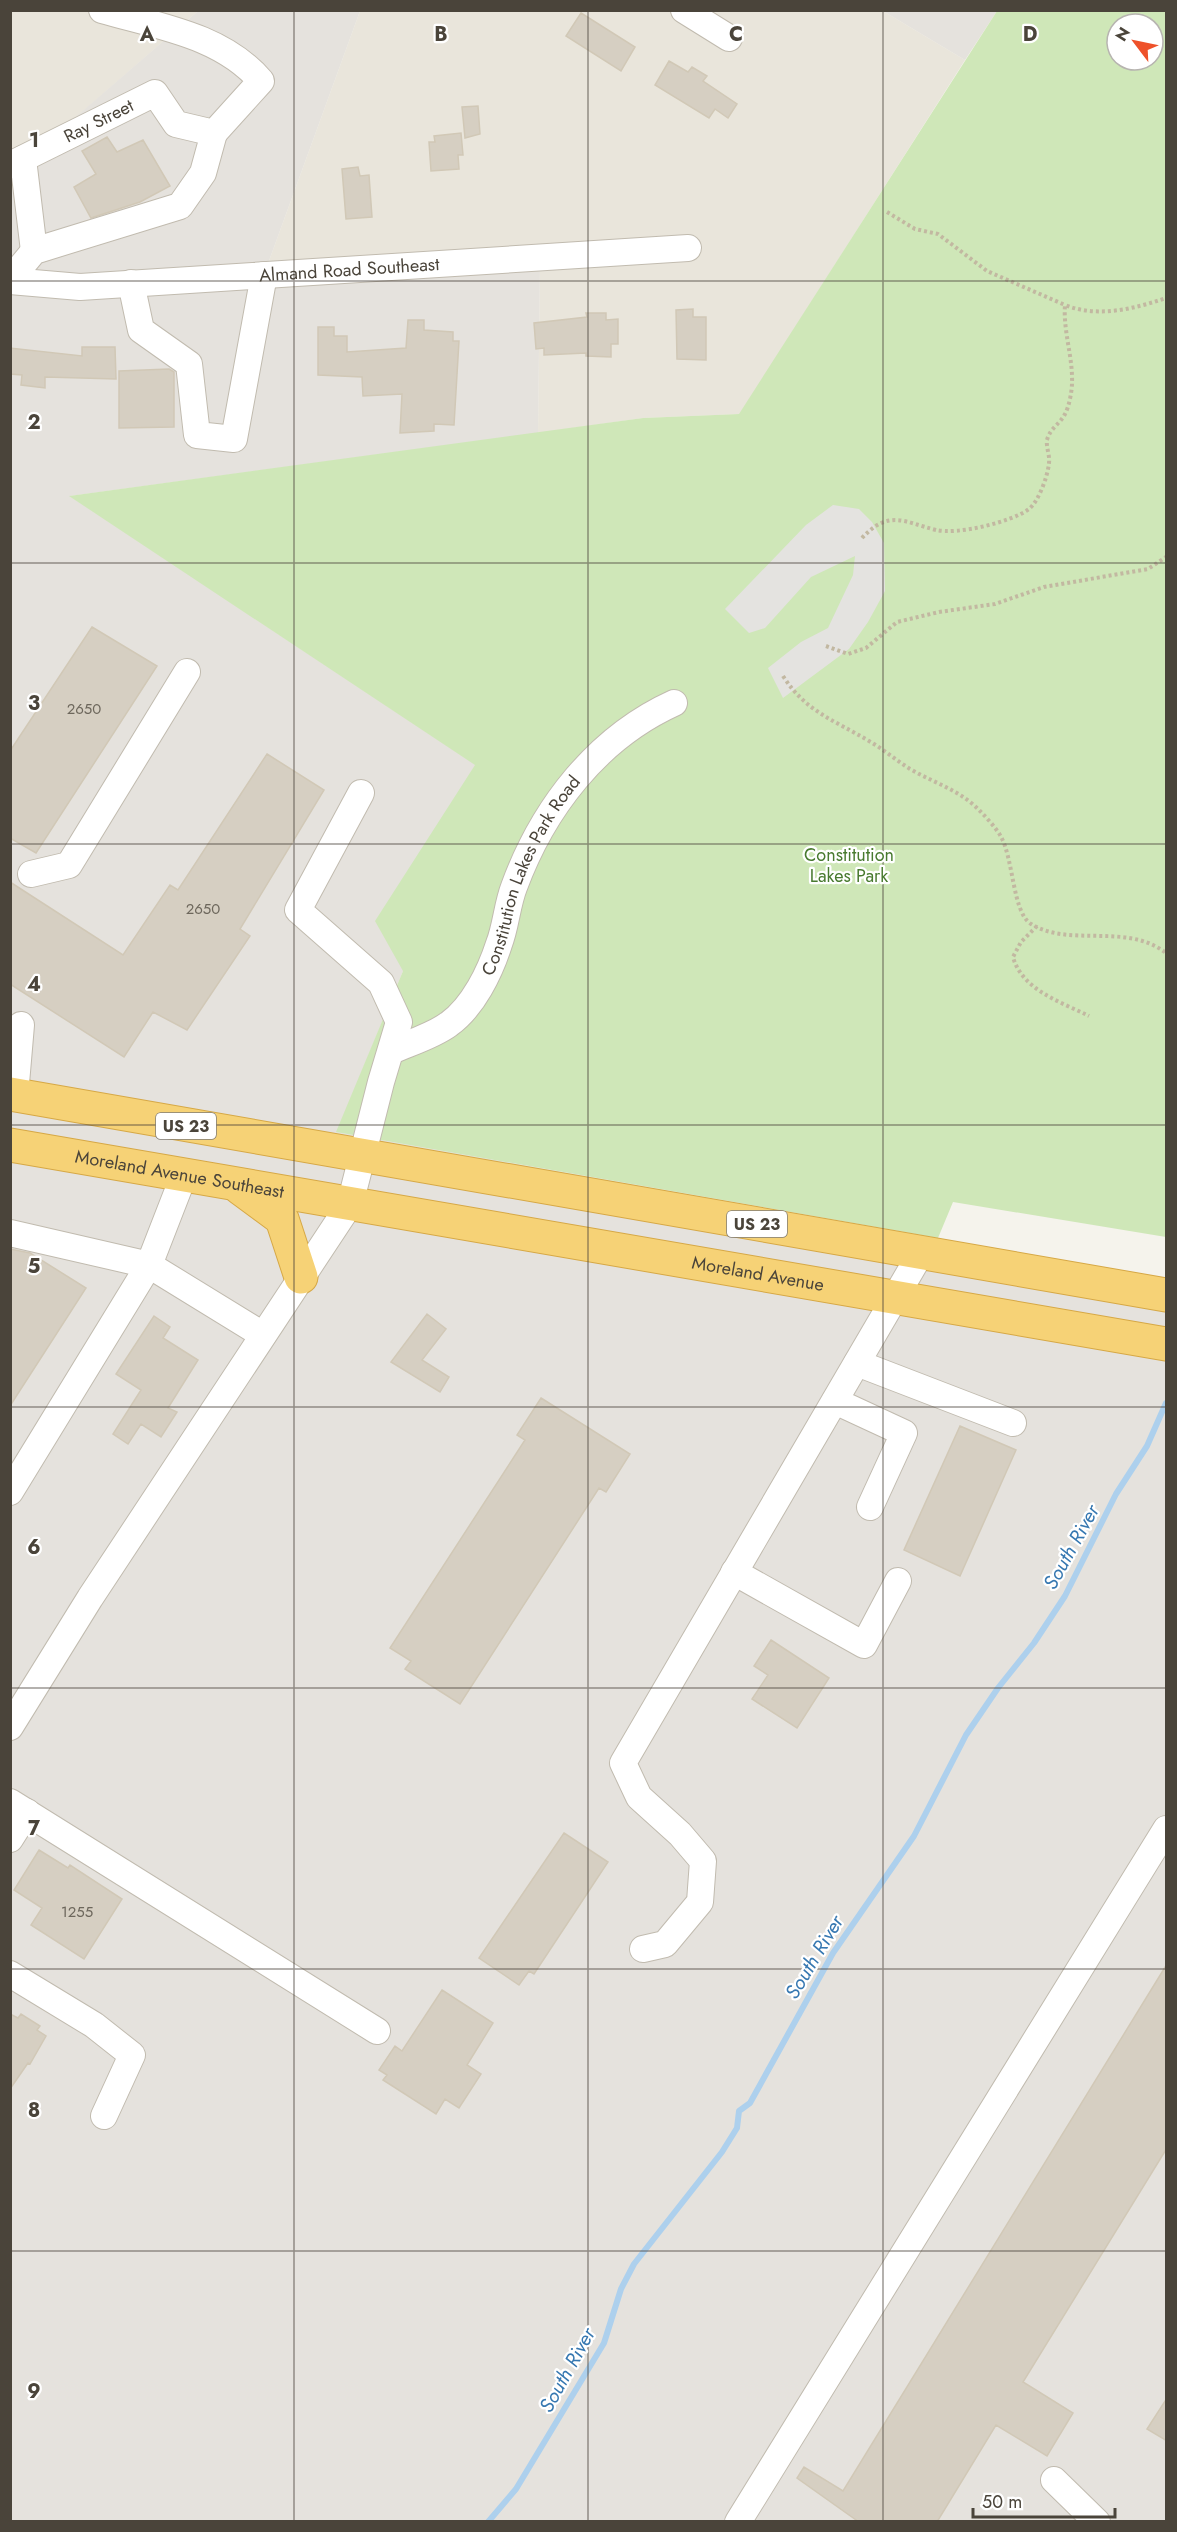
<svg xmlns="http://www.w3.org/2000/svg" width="1177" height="2532" viewBox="0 0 1177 2532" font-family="Jost,sans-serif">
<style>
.residential{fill:#e9e5db}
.industrial{fill:#e5e2dd}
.green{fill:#cfe7b8;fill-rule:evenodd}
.parking{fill:#e4e3e0}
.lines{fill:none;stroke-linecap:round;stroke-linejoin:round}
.stream{stroke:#add0ed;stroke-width:6}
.building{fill:#d6cfc2;stroke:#d1c8b6;stroke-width:1.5}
.minor-casing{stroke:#c1bbaf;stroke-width:28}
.highway-casing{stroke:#d6a846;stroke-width:35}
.path{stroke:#c2b8a1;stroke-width:4;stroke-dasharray:3 3;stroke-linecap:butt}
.minor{stroke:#fff;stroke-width:26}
.highway{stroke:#f6d276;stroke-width:33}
.grid{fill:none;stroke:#4a443a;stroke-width:1.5;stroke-opacity:0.55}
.labels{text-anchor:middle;stroke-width:4.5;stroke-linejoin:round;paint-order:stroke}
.number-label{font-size:15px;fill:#6d675c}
.shield{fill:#fff;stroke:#807c75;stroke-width:1.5}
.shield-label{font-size:16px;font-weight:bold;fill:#4a443a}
.street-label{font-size:18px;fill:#4a443a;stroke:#fff}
.park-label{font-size:18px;fill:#487a2f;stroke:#fff}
.water-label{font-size:20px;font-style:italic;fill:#3778b1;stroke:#fff}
.grid-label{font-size:20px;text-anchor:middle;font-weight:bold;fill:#4a443a;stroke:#fff;stroke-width:4.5;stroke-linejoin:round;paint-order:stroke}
</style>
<rect width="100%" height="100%" fill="#f5f3ec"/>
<!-- residential -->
<path class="residential" d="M11 11H198L11 174Z
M360 11H883L965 60 740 414 643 418 538 433 540 267 266 269Z"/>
<!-- industrial -->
<path class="industrial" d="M198 11H360L266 269 540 267 538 433 70 496 485 771 337 1132 938 1238 1166 1289V2521H11L10 174Z
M883 11H997L965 60Z"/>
<!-- green -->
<path class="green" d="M997 11H1166V1237L953 1202 938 1238 336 1132 403 971 375 921 475 765 69 496 643 418 739 414ZM1117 24H1153V60H1117Z"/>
<!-- parking -->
<path class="parking" d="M833 505 859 509 872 522 884 543 885 591 868 622 849 649 783 698 768 668 801 642 828 628 853 575 855 556 811 577 765 628 749 633 725 609 806 525Z"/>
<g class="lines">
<!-- stream -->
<path class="stream" d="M488 2522 516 2489 604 2343 621 2289 634 2264 722 2152 737 2128 739 2111 750 2103 833 1953 914 1836 966 1735 998 1688 1034 1643 1065 1596 1116 1494 1147 1446 1166 1403"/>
</g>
<!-- building -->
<path class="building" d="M581 13 635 47 621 71 566 36Z
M669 61 688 72 692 67 707 76 703 81 737 104 728 118 715 109 709 118 655 85Z
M478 106 480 134 465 138 462 107Z
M461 133 463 155H458L459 169 431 171 429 142H435L434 136Z
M107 137 117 152 143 140 170 186 140 202 91 218 74 187 96 174 82 151Z
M358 167 360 176 369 175 372 217 346 219 342 169Z
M693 309V317H706V360L677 359 676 310Z
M586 313H606V320L618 319V344H611V357L586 356V353L544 355V348L536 349 534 323 587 317Z
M408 320H424V330L453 332V341H459L454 425 434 424V431L400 433 402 394 363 396 362 377 318 375V327H334V336H347V352L406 348Z
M82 347H115L116 379 45 377V388L21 385 22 375 10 374V348L82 356Z
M169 369 174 372V427L119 428V371Z
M92 627 157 666 36 853 10 838V751Z
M267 754 324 790 240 929 250 936 187 1030 153 1012 124 1057 10 984V882L123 955 170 885 178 890Z
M10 1249 30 1253 86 1288 10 1406Z
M427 1314 446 1329 422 1360 449 1377 440 1392 391 1362Z
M154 1316 170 1327 163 1338 198 1360 168 1408 177 1412 161 1437 141 1424 128 1444 113 1434 141 1390 116 1374Z
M541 1398 630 1454 606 1492 599 1488 460 1704 405 1669 411 1661 390 1648 525 1440 517 1435Z
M960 1426 1016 1450 960 1576 904 1550Z
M771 1640 829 1678 797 1728 752 1699 768 1675 754 1666Z
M564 1833 608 1862 534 1974 529 1971 519 1985 479 1958Z
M39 1850 68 1868 70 1865 122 1899 84 1959 31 1925 42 1908 14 1890Z
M1167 1964V2148L1023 2382 1073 2413 1047 2456 996 2425 937 2522H859L797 2478 804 2467 843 2491Z
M442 1990 493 2023 467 2065 481 2074 459 2108 445 2099 436 2114 383 2080 387 2075 379 2070 395 2046 402 2051Z
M10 2014 18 2018 21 2014 40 2026 37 2030 46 2036 30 2064 28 2063 10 2089Z
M1167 2398V2441L1147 2429Z"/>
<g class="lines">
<defs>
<g id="minor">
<path d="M684 10 729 38"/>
<path d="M23 159 34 251"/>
<path id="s1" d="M10 165 155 93 176 124 214 133 261 81C222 35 157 26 102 10"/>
<path d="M10 280 34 251 180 206 203 173 214 133"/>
<path id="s2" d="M10 281 80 287 688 248"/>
<path d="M131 283 141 330 189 364 197 435 234 439 264 275"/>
<path d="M31 874 69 865 187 672"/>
<path id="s3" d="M391 1051C409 1043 433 1036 449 1024 473 1007 490 972 499 944 506 926 507 905 514 887 543 808 597 738 674 703"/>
<path d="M15 1095 21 1025"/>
<path d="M184 1175 149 1265 263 1335"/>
<path d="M10 1233 149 1265 10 1492"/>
<path d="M857 1363 1013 1423"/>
<path d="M835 1401 904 1433 870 1507"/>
<path d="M734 1572 864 1645 898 1581"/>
<path d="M10 1727 90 1598 350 1204 381 1082 399 1022 381 983 298 910 361 793"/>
<path d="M10 1802 377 2031"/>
<path d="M10 1839 27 1812"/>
<path d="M643 1949 665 1944 700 1902 703 1861 680 1834 639 1797 623 1763 921 1253"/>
<path d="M10 1974 94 2025 132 2055 104 2116"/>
<path d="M1054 2480 1097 2522"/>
<path d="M738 2522 1166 1829"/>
</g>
<g id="highway">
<path d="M10 1094 1166 1295"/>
<path id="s4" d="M10 1145 1166 1344"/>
<path d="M240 1188 282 1219 301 1277"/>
</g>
</defs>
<!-- minor casing -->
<use href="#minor" class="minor-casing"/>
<!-- highway casing -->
<use href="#highway" class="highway-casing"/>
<!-- path -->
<path class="path" d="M887 212 915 229 938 234 987 271 1065 305
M862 538C889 509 904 522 936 530 957 535 1012 522 1029 509 1039 501 1048 475 1049 463 1050 455 1046 448 1047 440 1050 428 1060 424 1065 414 1069 407 1072 391 1072 383 1073 357 1063 331 1065 305 1097 318 1134 309 1166 298
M826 646 848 654 866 648 897 622 939 612 995 604 1044 587 1148 569 1166 557
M783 676C806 712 834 720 869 741 883 749 896 760 910 769 934 783 960 790 980 811 987 818 995 827 1000 835 1014 858 1012 912 1031 924 1070 948 1126 922 1166 953
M1037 926 1021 942 1013 957C1022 990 1061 1002 1089 1016"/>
<!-- minor -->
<use href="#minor" class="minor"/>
<!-- highway -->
<use href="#highway" class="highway"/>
</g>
<!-- grid -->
<path class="grid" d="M294 10V2522M588 10V2522M883 10V2522M10 281H1166M10 563H1166M10 844H1166M10 1125H1166M10 1407H1166M10 1688H1166M10 1969H1166M10 2251H1166"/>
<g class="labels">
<!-- number labels -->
<g class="number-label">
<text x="84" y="714">2650</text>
<text x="203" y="914">2650</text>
<text x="77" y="1917">1255</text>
</g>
<!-- shield labels -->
<g class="shield">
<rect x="156" y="1113" width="60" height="26" rx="4.5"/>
<rect x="727" y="1211" width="60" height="26" rx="4.5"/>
</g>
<g class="shield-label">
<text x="186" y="1132">US 23</text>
<text x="757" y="1230">US 23</text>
</g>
<!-- street labels -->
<g class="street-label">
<text dy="6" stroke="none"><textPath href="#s1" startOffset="99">Ray Street</textPath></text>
<text dy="6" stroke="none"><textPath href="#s2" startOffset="340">Almand Road Southeast</textPath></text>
<text dy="6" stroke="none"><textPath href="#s3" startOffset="236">Constitution Lakes Park Road</textPath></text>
<text dy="6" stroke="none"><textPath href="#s4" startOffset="172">Moreland Avenue Southeast</textPath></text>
<text dy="6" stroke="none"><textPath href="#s4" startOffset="759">Moreland Avenue</textPath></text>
</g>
<!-- park labels -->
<g class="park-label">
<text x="849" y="861">Constitution<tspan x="849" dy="21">Lakes Park</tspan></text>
</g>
<!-- water labels -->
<g class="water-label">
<text transform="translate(1071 1547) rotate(-61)" y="7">South River</text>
<text transform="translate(814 1957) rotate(-59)" y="7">South River</text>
<text transform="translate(567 2370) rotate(-61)" y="7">South River</text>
</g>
</g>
<g class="grid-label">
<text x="147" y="41">A</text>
<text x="441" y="41">B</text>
<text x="736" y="41">C</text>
<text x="1030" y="41">D</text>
<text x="34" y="147">1</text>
<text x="34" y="429">2</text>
<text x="34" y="710">3</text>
<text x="34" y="991">4</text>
<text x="34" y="1273">5</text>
<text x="34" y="1554">6</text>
<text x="34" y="1835">7</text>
<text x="34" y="2117">8</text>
<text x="34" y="2398">9</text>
</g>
<!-- border -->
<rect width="1177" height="2532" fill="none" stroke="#4a443a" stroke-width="24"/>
<!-- north arrow -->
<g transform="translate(1135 42) rotate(302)"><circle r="28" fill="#ffffff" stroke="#b7b4b0" stroke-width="1.5"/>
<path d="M0-4.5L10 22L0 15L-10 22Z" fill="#ee512a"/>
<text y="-9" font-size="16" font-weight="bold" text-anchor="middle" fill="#4a443a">N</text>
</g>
<!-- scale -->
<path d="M973 2508v9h142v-9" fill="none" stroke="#4a443a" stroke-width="3"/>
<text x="982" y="2508" font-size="18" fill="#4a443a" stroke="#ffffff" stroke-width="4.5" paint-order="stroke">50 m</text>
</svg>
